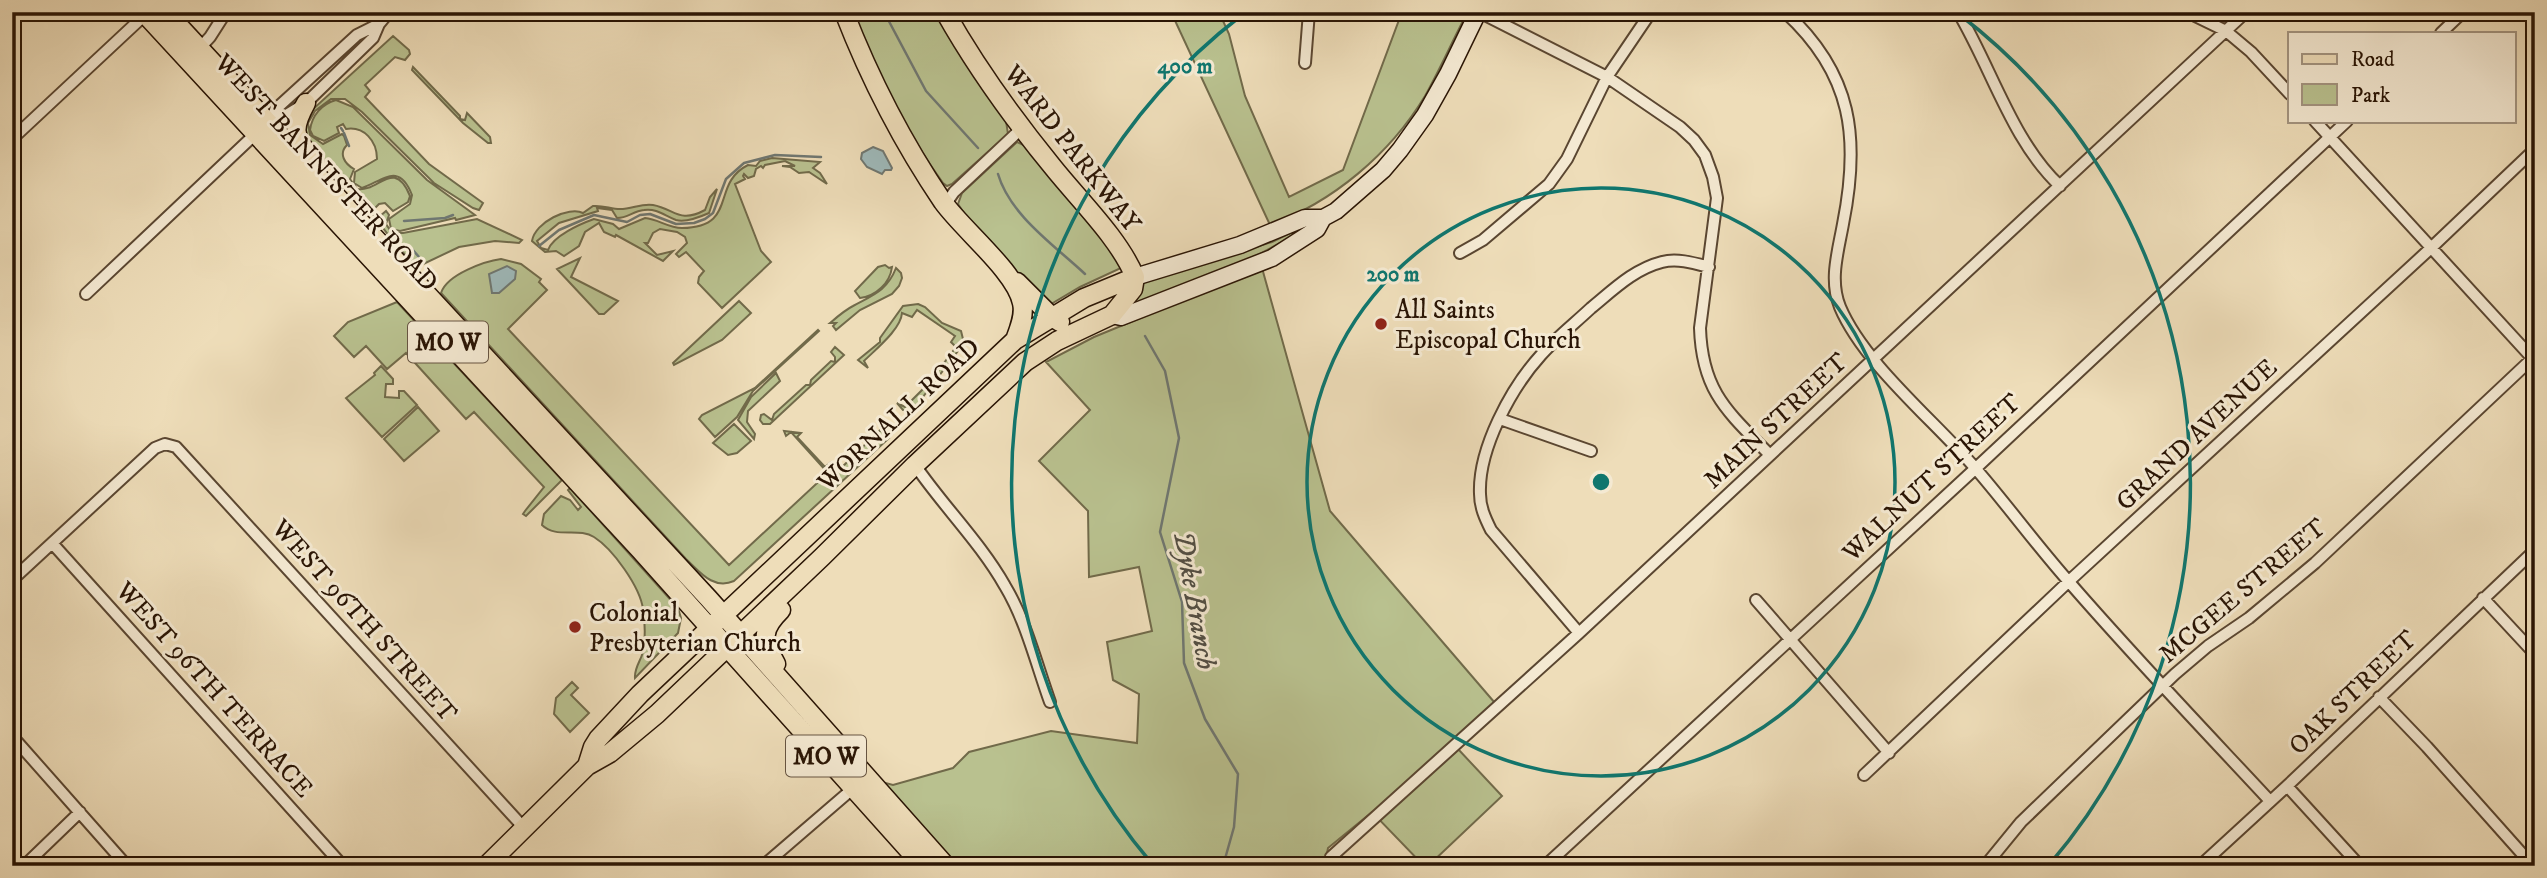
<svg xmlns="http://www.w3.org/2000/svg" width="2547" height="878" viewBox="0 0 2547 878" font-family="'IM FELL DW Pica',serif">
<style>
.green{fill:#b9c18f;stroke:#716a4a;stroke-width:2}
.water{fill:#9eb9ba;stroke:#6f7771;stroke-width:2}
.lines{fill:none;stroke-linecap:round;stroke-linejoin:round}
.stream{stroke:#6f7771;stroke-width:2.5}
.minor-casing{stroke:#5a4631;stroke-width:14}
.secondary-casing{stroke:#291404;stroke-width:19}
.primary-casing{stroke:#291404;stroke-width:21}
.minor{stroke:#f4e9d2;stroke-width:10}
.secondary{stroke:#f4e9d2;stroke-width:16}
.primary{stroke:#eeddb9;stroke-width:18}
.ring{fill:none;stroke:#0f766e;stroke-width:3.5}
.poi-dot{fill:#8f2418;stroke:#f4e9d2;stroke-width:2.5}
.labels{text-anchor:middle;stroke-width:6;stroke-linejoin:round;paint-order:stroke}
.shield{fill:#f4e9d2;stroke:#665442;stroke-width:2}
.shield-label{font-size:24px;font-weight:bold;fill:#291404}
.street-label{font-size:26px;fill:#291404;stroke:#f4e9d2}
.poi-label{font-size:26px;fill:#291404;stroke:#f4e9d2;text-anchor:start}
.water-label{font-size:28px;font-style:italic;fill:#524e44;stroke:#f4e9d2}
.centre{fill:#0f766e;stroke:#f4e9d2;stroke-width:3.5}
.ring-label{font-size:21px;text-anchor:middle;font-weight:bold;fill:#0f766e;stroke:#f4e9d2;stroke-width:6;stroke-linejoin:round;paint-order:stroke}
</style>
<rect width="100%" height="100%" fill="#eeddb9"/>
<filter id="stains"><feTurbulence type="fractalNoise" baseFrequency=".00286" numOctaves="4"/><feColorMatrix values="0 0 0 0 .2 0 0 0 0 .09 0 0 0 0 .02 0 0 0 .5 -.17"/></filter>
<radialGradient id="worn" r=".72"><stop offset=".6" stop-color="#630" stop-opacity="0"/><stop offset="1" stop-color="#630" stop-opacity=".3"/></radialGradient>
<!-- green -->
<path class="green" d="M851 12H937L1006 121 1008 134 952 184 947 186 943 183C904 130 878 72 851 12Z
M1171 12H1219L1229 34 1245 96 1289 197 1343 170 1402 12H1450L1464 19C1451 44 1439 71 1425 96 1390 154 1333 202 1270 225Z
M393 36 409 50 410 54 405 60 395 57 365 85 370 91 365 97 429 164 483 203 479 210 473 208 434 183 362 112 345 99H331L315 111 308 123 310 135 323 144 342 134 344 136 347 145C338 154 345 164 354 169L350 179 357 189C378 193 394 157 410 196L408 202 393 211 385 203 379 204 373 210 379 217 386 211 389 215 386 224 392 233H403L477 219 522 240 519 243 495 241 459 247 417 267 395 244 363 201 308 142 304 126 312 110Z
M413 67 460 116V119L465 120 467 113 490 137 491 143H488L463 123 412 70Z
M336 100 353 107 427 180 475 215 456 220 455 218 400 231 391 229 389 219 410 204 412 195C399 162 384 180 362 188L354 183 355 172 377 159C377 141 364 126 346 129L343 124 337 127 339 133 324 141 313 136 310 130C312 115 322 104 336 100Z
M1017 142 1026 146 1118 258 1121 268 1080 287 1046 307 970 222 958 204 962 193Z
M772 158 820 162 813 168 820 173 827 184 809 172 799 173 790 167 782 166H795L785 161 765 165 763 168 761 166 756 169 754 176 748 178 744 174 743 176 745 179 735 184 761 251 771 262 722 308 698 283 699 277 704 271 686 252 679 257 676 254 687 243 685 237 677 232 660 229 653 233 648 243H645L657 255 673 251 663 261 616 235 615 237 604 232 599 223 585 232 579 246 564 256 556 251 545 252 532 241C535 222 569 206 583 213L593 206C603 205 611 209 620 209 632 209 642 203 653 205 675 209 679 224 705 210L710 197 717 189 709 213C700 217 686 223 676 220 665 216 657 208 644 210 633 211 628 218 617 218L612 210 597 208 598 211 559 223 537 241 541 248 548 250C553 236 580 224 594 219L613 224 619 229 645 218C658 219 668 228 682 228 739 227 710 184 748 165L756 166 760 161Z
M1314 221 1317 223 1254 257 1132 306 1138 297 1142 282 1272 242Z
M580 258 571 277 618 301 604 314H599L557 269Z
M501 259 521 264 541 279 539 282 547 290 508 329 729 565 828 473 791 432 786 436 784 431 801 433 797 437 825 467 831 462 839 470 880 430 889 438 734 581C713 590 700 572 686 559L441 293C447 274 486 261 501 259Z
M885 265 889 268 892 267C890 283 876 296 860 298L855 291 878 267Z
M896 268 901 273 902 278 899 286 892 294 860 310 836 330 833 326 836 323H830C837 317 845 310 853 306 873 295 887 291 896 268Z
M1262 268 1330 511 1501 710 1458 749 1502 796 1428 866H1424L1372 812 1328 848 1326 859 1331 866H956L882 782 893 785 953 768 969 752 1051 731 1137 743 1139 694 1113 680 1107 642 1152 631 1139 567 1089 577 1088 511 1039 461 1090 410 1046 362 1094 337Z
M739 301 751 313 722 340 674 365 673 363Z
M397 302 562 480 526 516 523 514 525 511 544 487 474 412 466 419 406 353 387 369 366 346 354 357 334 336 348 322Z
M918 304 925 307 942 323 961 331 964 343 916 406 909 410H903L897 403 905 407 928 384 956 347 951 342 955 336 917 310 912 317 902 313C901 329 876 349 864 361L868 368 858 360 880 342V338L903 306Z
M818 330 819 331 753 391 737 417 715 437 699 419 702 415 755 388Z
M835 347 844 355 770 424H763L760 420 761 415 764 414 772 420 774 414 806 385H810L811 380 831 361 835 362V357L831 352Z
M381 366 393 379V384H386L385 397 399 398V391H404L417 405 382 437 346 398 375 375 374 373Z
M776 373 780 381 748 411 747 422 755 434 754 439 738 420 751 397Z
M418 407 439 431 404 461 384 439Z
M734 424 751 441 737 453 728 455 713 443Z
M570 488 678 608 681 618 678 633 635 678C634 666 643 659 644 647 645 636 645 621 643 609 640 587 613 549 594 537 579 527 556 539 542 525L544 514 561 496 570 500 578 510 581 507 568 490Z
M572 682 578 688 571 695 589 713 570 732 554 714 556 698Z"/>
<!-- water -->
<path class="water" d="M873 147 883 151 892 168 891 170H885L882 174 867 167 861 159 862 153Z
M507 266 516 271 515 279 499 293H492L489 274Z"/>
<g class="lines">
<!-- stream -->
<path class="stream" d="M884 12 926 91 978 148
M341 128 343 131
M344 133 349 146
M998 174C1010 215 1054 245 1085 274
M404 221 445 218 453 215
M539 246 559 230 594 215 627 222 640 215 650 214 676 224 694 223 705 219 713 213 726 179 744 163 775 155 821 157
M412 249 419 257
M1145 336 1165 371 1179 438 1160 532 1182 602 1184 663 1205 719 1238 774 1234 827 1223 866"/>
<defs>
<path id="minor" d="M1479 12 1607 77 1680 127 1694 140 1705 155 1713 177 1717 198 1700 328C1702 392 1728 412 1770 455
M1785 12C1853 74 1860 139 1843 224 1838 252 1829 280 1840 307 1864 364 1935 421 1976 469 2008 506 2037 546 2070 583 2135 658 2203 729 2270 801
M1958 12C1992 69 2012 141 2060 186
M2187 12 2226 31 2251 52 2290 94
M2441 33 2463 12
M196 52 210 37 226 12
M1305 63 1309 12
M2315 121 2535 361
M267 123 277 108 357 35 379 24 389 12
M12 139 148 12
M945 205 954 192 1021 129
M1460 253 1483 240 1549 184 1567 159 1607 77 1651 12
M86 294 267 123 283 117 306 103 373 38 379 24
M1500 419 1591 451
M915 465C943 506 980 542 1005 586 1026 621 1036 663 1050 702
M52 543 343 866
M12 580 155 448 165 444 176 447 525 829
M2483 598 2535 654
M1756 600 1889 753
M1579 633 1491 530C1485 518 1480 507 1480 494 1478 449 1511 388 1541 355 1556 338 1574 324 1591 308 1613 290 1634 269 1662 262 1677 258 1694 263 1709 267
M2379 697 2427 747 2533 866
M12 736 127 866
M1864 775 2068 582 2431 248 2535 149
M2287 786 2360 866
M24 866 80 812
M763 866 857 785
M1338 866 1331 857 1579 633 2246 12
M1545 866 1976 468 2347 121
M1985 866 2021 822 2175 674 2208 646 2249 618 2315 563 2535 356
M2200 866 2286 787 2535 550"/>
<path id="secondary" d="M1135 277 1240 245 1305 218H1323
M1112 315 1121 317 1272 258 1317 229 1323 218 1336 211 1383 170 1400 150 1425 115 1448 74 1478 12"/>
<path id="primary" d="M143 12 640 550 923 866
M166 12 709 599 946 866
M844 12C870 79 903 143 943 202 963 230 1016 272 1022 303 1025 315 1019 329 1015 340
M306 103C293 127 292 136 311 157
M1017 282 1052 317 1060 322
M776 664C762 639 761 630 781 610
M587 766 593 747 598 739 640 694 1015 340 1084 298 1135 277
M486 866 587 766 610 753 657 714 822 557 915 465 1025 362 1057 341 1112 315 1133 289 1135 277C1119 238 1079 200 1052 166 1012 117 976 67 945 12"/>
</defs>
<!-- minor casing -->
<use href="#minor" class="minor-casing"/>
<!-- secondary casing -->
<use href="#secondary" class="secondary-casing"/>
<!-- primary casing -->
<use href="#primary" class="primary-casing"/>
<!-- minor -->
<use href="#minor" class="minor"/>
<!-- secondary -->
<use href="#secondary" class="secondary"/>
<!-- primary -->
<use href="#primary" class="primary"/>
</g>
<!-- distance rings -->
<g class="ring">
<circle cx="1601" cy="482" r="294"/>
<path d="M1153 865A589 589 0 0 1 1242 15M1960 15A589 589 0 0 1 2049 865"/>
</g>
<!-- markers -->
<g class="poi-dot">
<circle cx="1381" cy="324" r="7"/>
<circle cx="575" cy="627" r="7"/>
</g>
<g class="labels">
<!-- shield labels -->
<g class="shield">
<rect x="408" y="321.5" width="80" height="41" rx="5"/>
<rect x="786" y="735.5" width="80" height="41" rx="5"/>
</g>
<g class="shield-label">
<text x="448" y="350">MO W</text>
<text x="826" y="764">MO W</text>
</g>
<!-- street labels -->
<g class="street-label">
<text transform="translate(1073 148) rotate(52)" y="9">WARD PARKWAY</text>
<text transform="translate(327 172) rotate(47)" y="9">WEST BANNISTER ROAD</text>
<text transform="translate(898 414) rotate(-43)" y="9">WORNALL ROAD</text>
<text transform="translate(1775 420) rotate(-43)" y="9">MAIN STREET</text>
<text transform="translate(2196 434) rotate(-43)" y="9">GRAND AVENUE</text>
<text transform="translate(1931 477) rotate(-43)" y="9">WALNUT STREET</text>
<text transform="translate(2242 590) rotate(-40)" y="9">MCGEE STREET</text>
<text transform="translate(365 620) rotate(48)" y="9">WEST 96TH STREET</text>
<text transform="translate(215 689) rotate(48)" y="9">WEST 96TH TERRACE</text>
<text transform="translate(2352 692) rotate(-44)" y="9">OAK STREET</text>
</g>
<!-- poi labels -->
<g class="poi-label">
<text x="1395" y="318">All Saints<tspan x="1395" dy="30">Episcopal Church</tspan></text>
<text x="589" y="621">Colonial<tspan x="589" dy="30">Presbyterian Church</tspan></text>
</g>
<!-- water labels -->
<g class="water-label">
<text transform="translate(1196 600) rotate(80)" y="10">Dyke Branch</text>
</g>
</g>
<circle cx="1601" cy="482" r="10" class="centre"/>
<g class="ring-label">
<text x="1185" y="73">400 m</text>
<text x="1393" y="281">200 m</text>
</g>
<!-- margin -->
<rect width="2547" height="878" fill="none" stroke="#eeddb9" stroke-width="42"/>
<rect x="14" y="14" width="2519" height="850" fill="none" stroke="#291404" stroke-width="3.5"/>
<rect x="21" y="21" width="2505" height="836" fill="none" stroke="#291404" stroke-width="2"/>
<!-- legend -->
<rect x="2288" y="32" width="228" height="91" fill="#f4e9d2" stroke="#a39480" stroke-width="2"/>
<rect x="2302" y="54" width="35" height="10" fill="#eeddb9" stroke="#a39480" stroke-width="2"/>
<text x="2351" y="66" font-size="21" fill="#291404">Road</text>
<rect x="2302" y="84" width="35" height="21" fill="#b9c18f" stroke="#a39480" stroke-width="2"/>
<text x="2351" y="102" font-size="21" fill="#291404">Park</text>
<rect width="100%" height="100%" filter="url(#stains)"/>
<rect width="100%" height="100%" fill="url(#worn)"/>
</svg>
